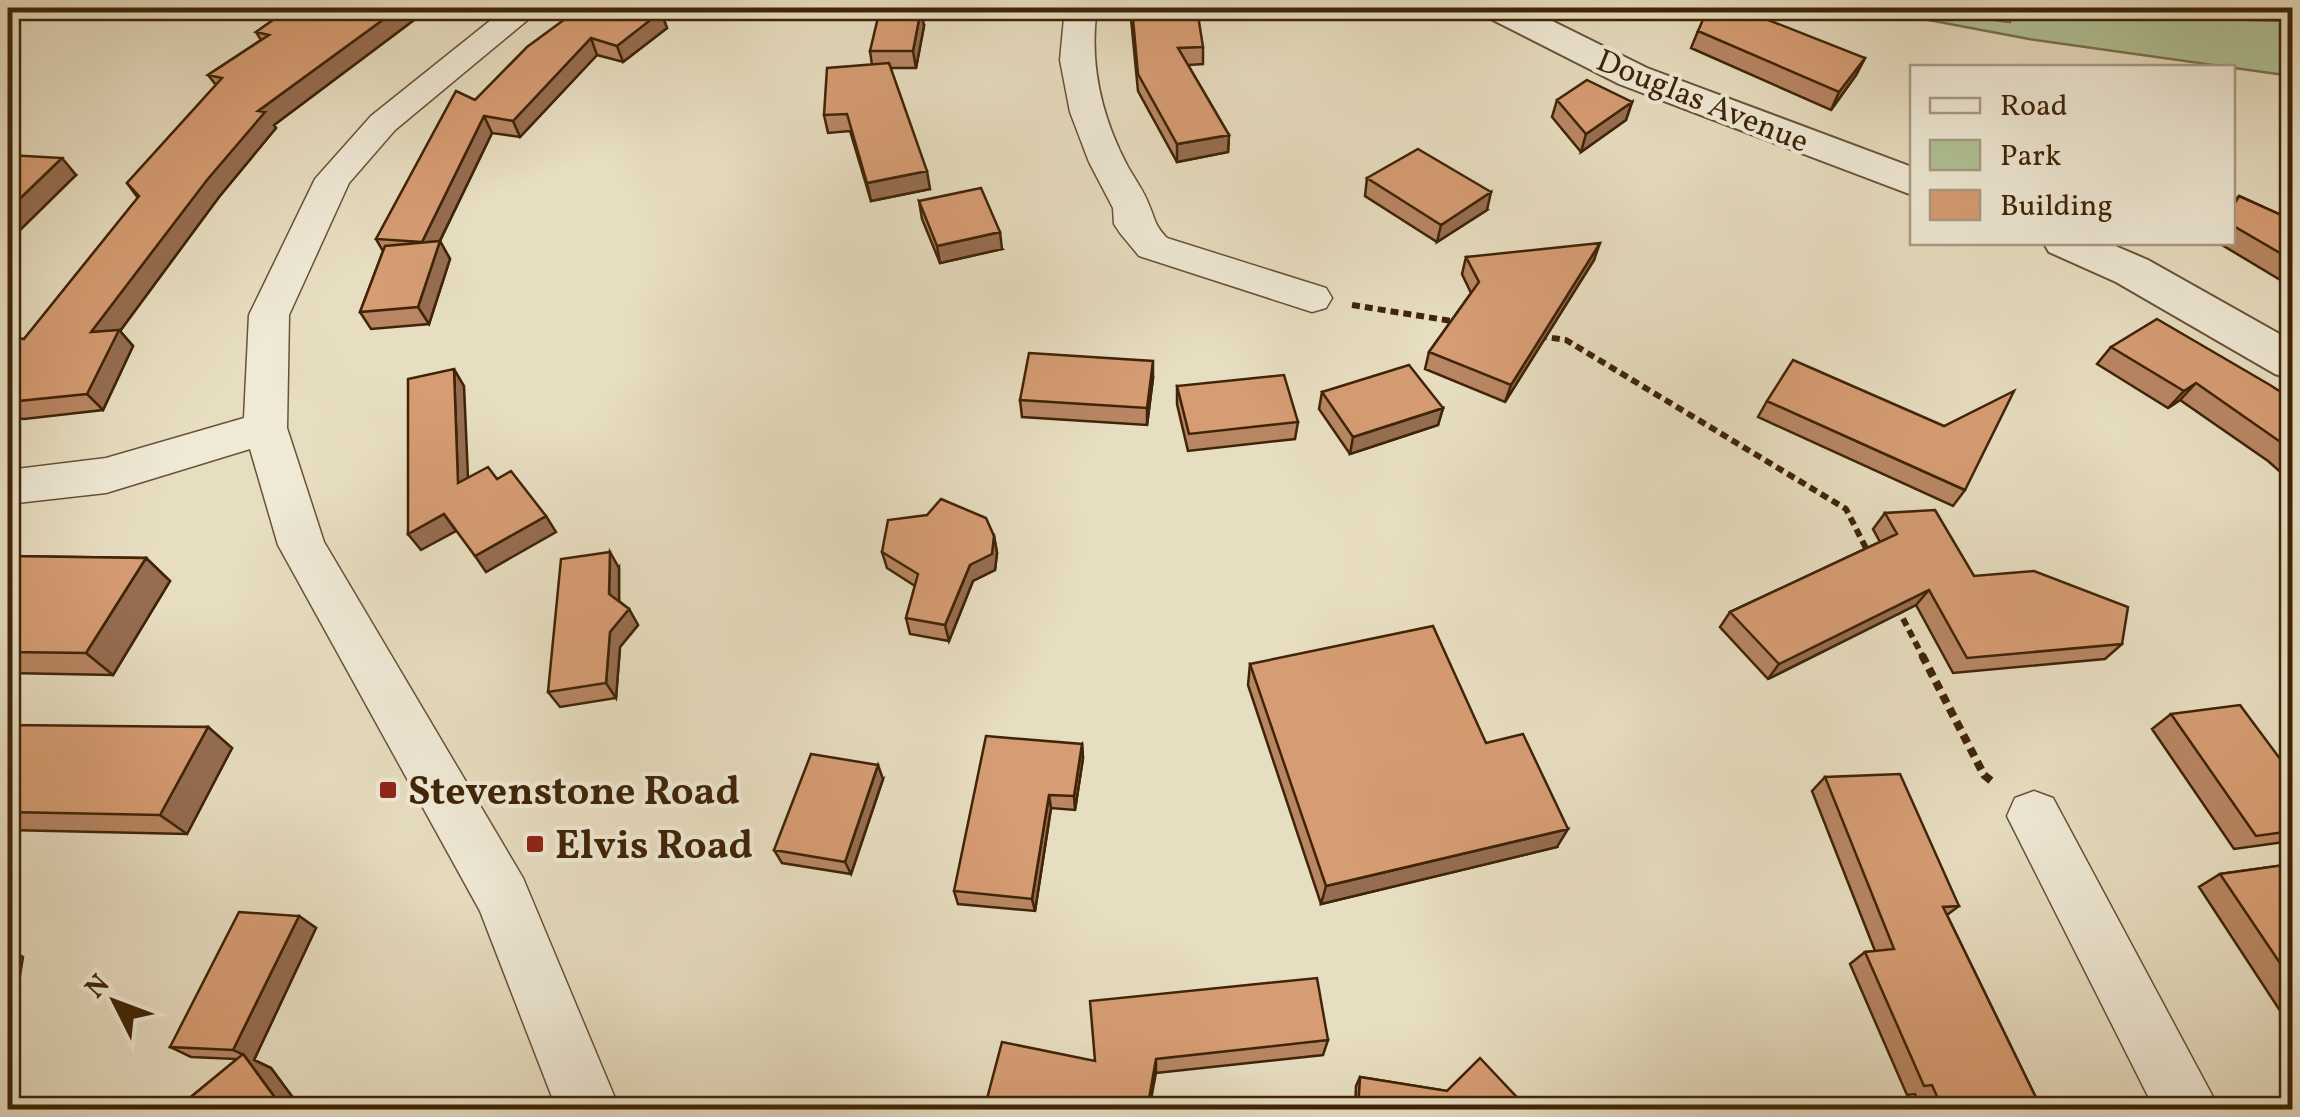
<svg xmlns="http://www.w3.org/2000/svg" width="2300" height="1117" viewBox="0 0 2300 1117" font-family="Vollkorn,serif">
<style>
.green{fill:#b1c296;stroke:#78734e;stroke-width:2.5}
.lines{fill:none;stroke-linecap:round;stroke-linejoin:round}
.minor-casing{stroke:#695235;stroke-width:3}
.tertiary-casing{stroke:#695235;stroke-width:4}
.path-far1{stroke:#3f2407;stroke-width:6;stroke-dasharray:8 5;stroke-linecap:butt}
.path{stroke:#3f2407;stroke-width:8;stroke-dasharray:9 6;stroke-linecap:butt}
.minor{fill:#efe9d6;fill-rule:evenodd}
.tertiary{fill:#efe9d6;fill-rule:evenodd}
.wall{fill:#b88663;stroke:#3f2407;stroke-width:2.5}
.shaded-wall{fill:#966d50;stroke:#3f2407;stroke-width:2.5}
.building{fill:#d69c73;stroke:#3f2407;stroke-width:2.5}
.poi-dot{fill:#8f2418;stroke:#efe9d6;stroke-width:4}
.labels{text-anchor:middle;stroke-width:8;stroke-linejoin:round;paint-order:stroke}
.far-street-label{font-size:32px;fill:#3f2407;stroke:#efe9d6}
.poi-label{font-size:40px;font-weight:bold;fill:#3f2407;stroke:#efe9d6;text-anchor:start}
</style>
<rect width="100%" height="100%" fill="#e7ddc0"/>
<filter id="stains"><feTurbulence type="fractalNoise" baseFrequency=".002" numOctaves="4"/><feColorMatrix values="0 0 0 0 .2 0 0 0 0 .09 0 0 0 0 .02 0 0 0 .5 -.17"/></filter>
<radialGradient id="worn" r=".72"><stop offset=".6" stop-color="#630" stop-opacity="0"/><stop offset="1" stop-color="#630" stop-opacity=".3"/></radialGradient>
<!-- green -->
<path class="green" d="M1865 8H1977L1980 18 2010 22 2011 8H2141L2144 12 2190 16 2186 8H2239L2249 20 2289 21 2277 8H2292V76L2029 39Z"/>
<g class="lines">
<defs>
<path id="minor" d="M506 8H542L395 130 349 183 289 315 287 428 324 542 523 878 620 1110H557L480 911 278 545 250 449 106 493 8 504V470L106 458 244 418 249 315 315 179 371 116Z
M1065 8H1097C1089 64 1101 115 1127 165 1134 178 1144 191 1149 205 1156 221 1154 224 1167 238L1326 288 1332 298 1326 308 1312 312 1139 256 1120 233 1114 224 1113 208 1089 162 1070 112 1060 60Z
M2034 791 2053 798 2220 1110H2155L2007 816 2015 798Z"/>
<path id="tertiary" d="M1480 8H1526L1647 68 1912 167V195L1619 84 1485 16Z
M2043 242H2106L2148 260 2292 341V379L2275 374 2116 282 2049 252Z"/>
</defs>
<!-- minor casing -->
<use href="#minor" class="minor-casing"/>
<!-- tertiary casing -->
<use href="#tertiary" class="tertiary-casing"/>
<!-- path-far1 -->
<path class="path-far1" d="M1352 305 1458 322
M1539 336 1566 340 1846 509 1868 552
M1897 607 1923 657"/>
<!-- path -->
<path class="path" d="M1922 655 1984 775 1995 784"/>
<!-- minor -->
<use href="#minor" class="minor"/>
<!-- tertiary -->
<use href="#tertiary" class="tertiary"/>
</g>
<!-- wall -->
<path class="wall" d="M290 8H430L274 125 276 128 219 197 120 331 133 346 103 410 24 419 8 417V338L24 339 138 198 127 183 216 85 208 75 261 40 256 32Z
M580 8H678L664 20 667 28 623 62 597 55 520 137 492 133 440 241 450 259 429 324 371 329 360 312 383 251 376 239 475 100Z
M1130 8H1187L1203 47V64L1188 65 1229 135 1228 152 1177 162 1138 91Z
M924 26 916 68H890L930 189 871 201 850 131 828 133 824 115 872 65 870 51Z
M1698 31 1865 58 1856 75 1831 110 1691 48Z
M1557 100 1632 102 1626 120 1581 152 1552 117Z
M8 155 76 175 17 233 8 232Z
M1367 178 1487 210 1437 242 1365 196Z
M2239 196 2292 220V287L2217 242H2232V203Z
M919 201 1002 249 940 263 922 219Z
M1466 257 1594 260 1505 402 1425 369 1429 352 1471 293 1462 274Z
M2111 347 2292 399V482L2268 461 2180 400 2168 408 2097 364Z
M1153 378 1147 425 1022 417 1020 400Z
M1177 386 1298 422 1295 439 1188 451 1177 404Z
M1322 392 1443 408 1438 425 1350 454 1319 409Z
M1767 401 1965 490 1953 506 1758 417Z
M1885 513 1974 576 2122 644 2105 659 1953 673 1916 605 1768 679 1720 627 1730 612 1880 542 1873 529Z
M994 536 997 553 995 570 973 581 949 641 910 634 906 618 915 586 887 568 882 552Z
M8 556 146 558 170 581 113 675 8 673Z
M619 568V601L629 609 638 625 620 647 616 698 560 707 548 692Z
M1250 664 1486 743 1557 847 1321 904 1248 685Z
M2171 714 2292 775V841L2234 849 2152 729Z
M208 727 232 748 187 834 8 830V729Z
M1082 744 1083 758 1075 810 1051 808 1035 911 958 904 954 891Z
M1825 777 1959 906 1947 915 2042 1110H1921L1915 1094 1907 1095 1850 964 1865 952 1875 951 1812 791Z
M883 779 851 874 782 863 774 850Z
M2292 864V1029L2199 887 2220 874Z
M299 916 316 928 254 1060 271 1068 302 1110H175L237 1059 191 1057 170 1047Z
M1328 1040 1323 1055 1156 1073 1095 1061Z
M1360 1077 1447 1091 1529 1110H1355L1356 1086Z"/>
<!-- shaded-wall -->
<path class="shaded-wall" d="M399 8H430L274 125 276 128 219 197 120 331 133 346 103 410 87 394 91 332 258 111Z
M654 8H678L664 20 667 28 623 62 617 46Z
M921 9 924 26 916 68 913 51Z
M591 38 597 55 520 137 513 121Z
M1865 58 1856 75 1831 110 1839 92Z
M1632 102 1626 120 1581 152 1586 134Z
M484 116 492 133 431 259 422 242Z
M1229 135 1228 152 1177 162V144Z
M62 158 76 175 17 233 8 222V210Z
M927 171 930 189 871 201 867 183Z
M1491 192 1487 210 1437 242 1441 225Z
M1000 232 1002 249 940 263 937 246Z
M440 241 450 259 429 324 418 307Z
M1600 243 1594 260 1505 402 1511 385Z
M1153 361V378L1147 425V408Z
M454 369 464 386 469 500 458 483Z
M2196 383 2180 400 2168 408 2184 391Z
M1443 408 1438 425 1350 454 1353 437Z
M444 514 456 531 421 550 408 534Z
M546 516 556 532 486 572 475 556Z
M994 536 997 553 995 570 973 581 949 641 945 625 970 565Z
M610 552 619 568V610L609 594Z
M146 558 170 581 113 675 86 653Z
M1929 590 1916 605 1768 679 1779 664Z
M629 609 638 625 620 647 616 698 606 683 610 632Z
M208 727 232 748 187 834 160 815Z
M1082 744 1083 758 1075 810 1074 796Z
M878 765 883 779 851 874 845 862Z
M1049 795 1051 808 1035 911 1032 899Z
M1568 829 1557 847 1321 904 1326 886Z
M299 916 316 928 254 1060 271 1068 302 1110H284L244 1055 233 1050Z
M8 949 23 957 8 1049Z
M1156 1059V1073L1149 1110H1147Z"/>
<!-- building -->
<path class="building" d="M290 8H399L258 111 265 112 207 180 91 332 119 330 87 394 8 402V338L24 339 139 196 127 183 222 78 208 75 269 35 256 32Z
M580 8H654L653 9 662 11 617 46 591 38 513 121 484 116 422 242 376 239 456 91 475 100 527 47Z
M1132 8H1185L1198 15 1203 47 1178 48 1229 135 1177 144 1138 74Z
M1708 8H1738L1865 58 1839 92 1698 31Z
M880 9H921L913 51H870Z
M889 63 927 171 867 183 847 114 824 115 827 68Z
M1587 80 1632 102 1586 134 1557 100Z
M1418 149 1491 192 1441 225 1367 178Z
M8 155 62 158 8 210Z
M981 188 1000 232 937 246 919 201Z
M2239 196 2292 220V260L2232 225V208Z
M440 241 418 307 360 312 385 246Z
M1600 243 1511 385 1429 352 1479 282 1466 257Z
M2157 319 2270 385 2292 399V450L2196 383 2184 391 2111 347Z
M1029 353 1153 361 1147 408 1020 400Z
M1793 360 1944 426 2014 391 1965 490 1767 401Z
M1409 365 1443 408 1353 437 1322 392Z
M454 369 458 483 488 467 497 479 511 471 546 516 475 556 444 514 408 534V379Z
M1284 375 1298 422 1189 434 1177 386Z
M941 499 986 518 994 536 992 554 970 565 945 625 906 618 918 574 882 552 888 520 927 515Z
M1935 510 1974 576 2034 571 2128 607 2122 644 1967 658 1929 590 1779 664 1730 612 1897 534 1885 513Z
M610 552 609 594 629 609 610 632 606 683 548 692 561 559Z
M8 556 146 558 86 653 8 652Z
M1433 626 1486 743 1523 734 1568 829 1326 886 1250 664Z
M2240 705 2292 775V831L2256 836 2171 714Z
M10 725 208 727 160 815 8 812V729Z
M986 736 1082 744 1074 796 1049 795 1032 899 954 891Z
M811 754 878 765 845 862 774 850Z
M1900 774 1959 906 1943 907 2042 1110H1943L1932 1085 1924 1086 1865 952 1894 949 1825 777Z
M2292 864V981L2220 874Z
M239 912 299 916 233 1050 170 1047Z
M1317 978 1328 1040 1156 1059 1147 1110H984L1002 1042 1095 1061 1090 1001Z
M243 1054 284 1110H175Z
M1480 1058 1529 1110H1358L1360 1077 1447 1091Z"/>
<!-- markers -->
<g class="poi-dot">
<rect x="378" y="780" width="20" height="20" rx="5"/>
<rect x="525" y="834" width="20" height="20" rx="5"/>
</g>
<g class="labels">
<!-- far-street labels -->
<g class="far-street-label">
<text transform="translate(1703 100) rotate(22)" y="11">Douglas Avenue</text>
</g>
<!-- poi labels -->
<g class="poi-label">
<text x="408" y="804">Stevenstone Road</text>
<text x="555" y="858">Elvis Road</text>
</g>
</g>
<!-- margin -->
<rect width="2300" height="1117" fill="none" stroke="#e7ddc0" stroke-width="40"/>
<rect x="10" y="10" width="2280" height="1097" fill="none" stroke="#3f2407" stroke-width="5"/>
<rect x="20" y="20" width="2260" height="1077" fill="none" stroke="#3f2407" stroke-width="2.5"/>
<!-- legend -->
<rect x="1910" y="65" width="325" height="180" fill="#efe9d6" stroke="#a99a83" stroke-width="2.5"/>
<rect x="1930" y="98" width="50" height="15" fill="#efe9d6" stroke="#a99a83" stroke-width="2.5"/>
<text x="2000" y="115" font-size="30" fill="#3f2407">Road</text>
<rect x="1930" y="140" width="50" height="30" fill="#b1c296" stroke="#a99a83" stroke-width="2.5"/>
<text x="2000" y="165" font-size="30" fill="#3f2407">Park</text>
<rect x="1930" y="190" width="50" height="30" fill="#d69c73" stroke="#a99a83" stroke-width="2.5"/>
<text x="2000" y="215" font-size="30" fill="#3f2407">Building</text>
<!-- north arrow -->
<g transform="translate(115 1002) rotate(312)" stroke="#efe9d6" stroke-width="8" paint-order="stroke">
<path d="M0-8L18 38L0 25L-18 38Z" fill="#3f2407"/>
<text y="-15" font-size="28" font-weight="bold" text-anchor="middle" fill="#3f2407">N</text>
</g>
<rect width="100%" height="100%" filter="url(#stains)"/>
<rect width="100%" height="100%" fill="url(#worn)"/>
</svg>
